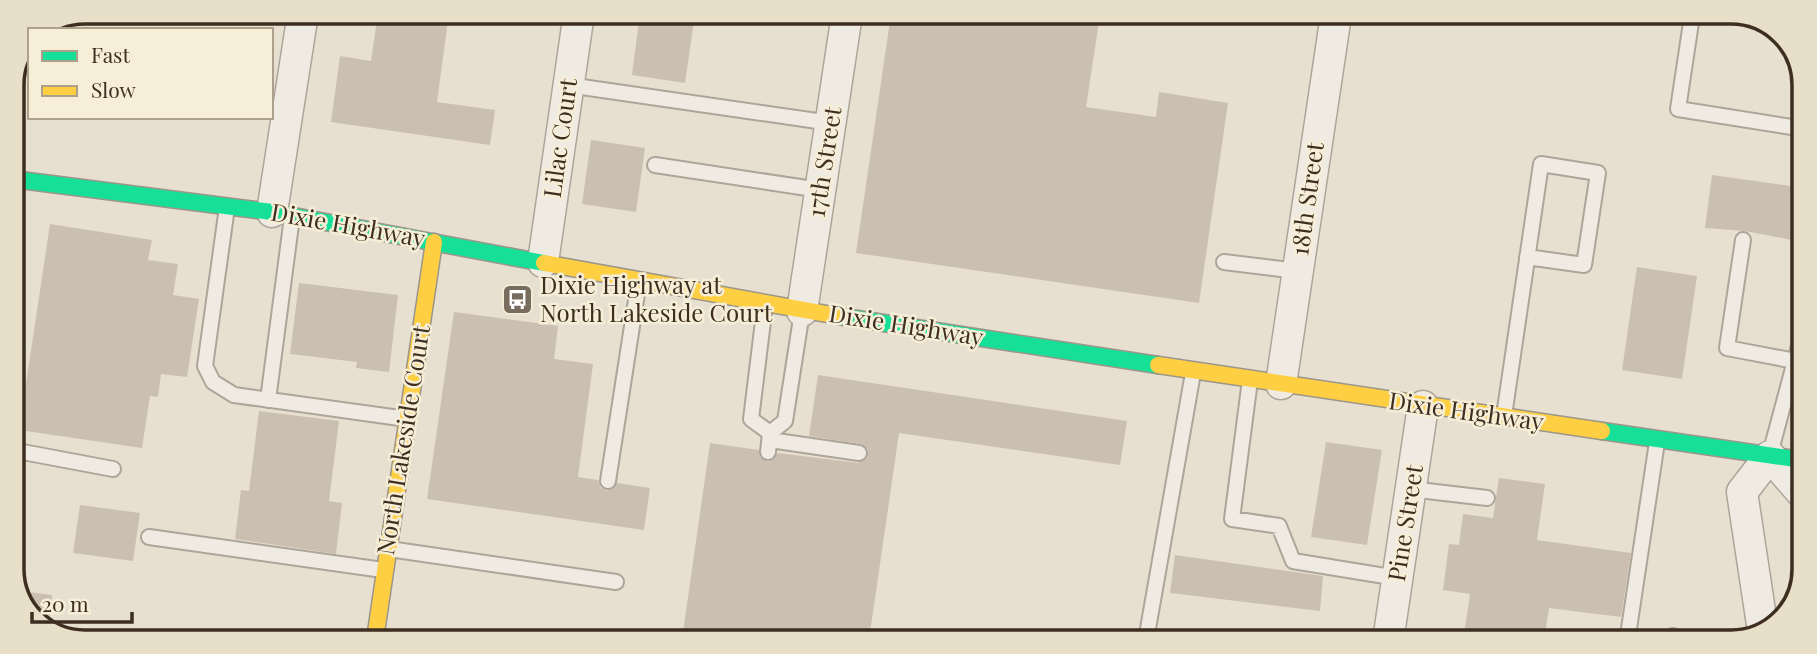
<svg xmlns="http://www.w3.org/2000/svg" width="1817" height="654" viewBox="0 0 1817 654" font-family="'Playfair Display',serif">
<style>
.building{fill:#cbbfb2}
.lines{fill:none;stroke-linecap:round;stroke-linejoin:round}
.lane-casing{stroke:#ada599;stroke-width:18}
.street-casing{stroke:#ada599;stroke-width:33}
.fast-casing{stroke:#9c958a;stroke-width:19}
.slow-casing{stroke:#9c958a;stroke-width:19}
.lane{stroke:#efebe3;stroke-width:14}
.street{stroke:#efebe3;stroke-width:30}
.fast{stroke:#16e098;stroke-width:16}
.slow{stroke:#ffcf43;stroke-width:16}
.labels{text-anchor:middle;stroke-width:5;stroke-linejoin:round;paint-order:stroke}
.street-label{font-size:24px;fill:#3d2e20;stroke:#f7eed8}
.poi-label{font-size:24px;fill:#3d2e20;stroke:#f7eed8;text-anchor:start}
.rim{fill:none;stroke:#3d2e20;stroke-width:3.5}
</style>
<rect width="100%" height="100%" fill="#e7e0d1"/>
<!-- building -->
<path class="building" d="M378 13H449L437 102 495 110 490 145 331 122 340 56 371 61Z
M640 13 695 14 685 83 632 75Z
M891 14 1100 15 1086 107 1156 117 1159 92 1228 103 1199 303 856 253Z
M591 140 645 148 636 212 582 204Z
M1712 175 1804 188 1803 242 1745 231 1705 228Z
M50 224 152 240 148 260 178 264 173 295 199 299 187 377 161 374 158 397 150 396 142 448 19 430Z
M1637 267 1697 276 1682 379 1622 370Z
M299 283 398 295 389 372 356 368 357 362 290 354Z
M454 312 558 326 554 359 593 364 578 477 598 480 601 488 607 491 617 483 650 488 644 530 427 499Z
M818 375 1127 421 1120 465 899 433 869 640 682 639 710 443 759 450 760 457 768 462 778 453 858 463 867 458 868 449 861 444 809 436Z
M259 411 339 421 329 501 342 503 336 554 235 539 241 490 249 491Z
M1326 442 1382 450 1367 545 1311 537Z
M1499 478 1545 484 1537 540 1631 553 1621 617 1549 608 1544 641H1463L1470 594 1443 590 1449 544 1459 545 1463 514 1493 518Z
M80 505 140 513 133 561 73 553Z
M1175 555 1323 576 1320 611 1170 593Z
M19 591 52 595 48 628 28 614Z"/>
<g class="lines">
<defs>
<path id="lane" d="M1692 16 1678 109 1804 129
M568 85 831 123
M655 165 820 190
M227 207 205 366 213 382 234 395 407 419
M1743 240 1727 348 1795 361
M1224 262 1297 271
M765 305 751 419 770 433
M1250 380 1232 519 1279 526 1293 561 1397 578
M268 400 292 217
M1504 416 1541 164 1598 173 1584 265 1527 257
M770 440 859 453
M12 450 113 469
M768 452 770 433 785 421 802 312
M1770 454 1803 331
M608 481 639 281
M1410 489 1487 498
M149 537 383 570
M389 549 616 582
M1673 636 1674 642
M1146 640 1193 373
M1627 642 1657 442"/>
<path id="street" d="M272 212 303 13
M543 262 579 13
M802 311 847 14
M1281 384 1336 15
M1763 631 1742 492 1770 456 1802 493
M1388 641 1423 406"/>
<path id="fast" d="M12 179 272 212 544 263
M838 316 1158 365
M1602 431 1802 460"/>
<path id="slow" d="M544 263 838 316
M1158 365 1602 431
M375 639 434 242"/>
</defs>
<!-- lane casing -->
<use href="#lane" class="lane-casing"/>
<!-- street casing -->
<use href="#street" class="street-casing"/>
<!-- fast casing -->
<use href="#fast" class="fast-casing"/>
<!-- slow casing -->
<use href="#slow" class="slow-casing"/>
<!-- lane -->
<use href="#lane" class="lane"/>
<!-- street -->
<use href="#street" class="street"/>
<!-- fast -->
<use href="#fast" class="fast"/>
<!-- slow -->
<use href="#slow" class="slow"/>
</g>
<!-- icons -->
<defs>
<symbol id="bus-square" viewBox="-11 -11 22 22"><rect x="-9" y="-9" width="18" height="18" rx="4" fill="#786c5e" stroke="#f7eed8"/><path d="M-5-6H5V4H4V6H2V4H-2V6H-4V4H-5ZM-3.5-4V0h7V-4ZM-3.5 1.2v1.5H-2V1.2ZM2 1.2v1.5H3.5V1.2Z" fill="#fff"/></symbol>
</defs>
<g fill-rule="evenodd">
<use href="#bus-square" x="500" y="282" width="35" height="35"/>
</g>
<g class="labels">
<!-- street labels -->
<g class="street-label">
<text transform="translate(561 138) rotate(-82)" y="8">Lilac Court</text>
<text transform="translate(825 162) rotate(-81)" y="8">17th Street</text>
<text transform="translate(1308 199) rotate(-82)" y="8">18th Street</text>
<text transform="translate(348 226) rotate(10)" y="8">Dixie Highway</text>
<text transform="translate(906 326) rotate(9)" y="8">Dixie Highway</text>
<text transform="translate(1466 412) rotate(8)" y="8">Dixie Highway</text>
<text transform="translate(404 440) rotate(-81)" y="8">North Lakeside Court</text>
<text transform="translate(1406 523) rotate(-81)" y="8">Pine Street</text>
</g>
<!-- poi labels -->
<g class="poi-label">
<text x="540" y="294">Dixie Highway at<tspan x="540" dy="28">North Lakeside Court</tspan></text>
</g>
</g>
<!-- crop -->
<path d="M0 0H1817V654H0ZM85 24H1731A61 61 0 0 1 1792 85V569A61 61 0 0 1 1731 630H85A61 61 0 0 1 24 569V85A61 61 0 0 1 85 24Z" fill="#e8dfc9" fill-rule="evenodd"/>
<path class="rim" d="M85 24H1731A61 61 0 0 1 1792 85V569A61 61 0 0 1 1731 630H85A61 61 0 0 1 24 569V85A61 61 0 0 1 85 24Z"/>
<!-- legend -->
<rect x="28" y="28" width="245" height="91" fill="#f7eed8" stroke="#ada18e" stroke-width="2"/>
<rect x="42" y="51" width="35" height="10" fill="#16e098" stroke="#ada18e" stroke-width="2"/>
<text x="91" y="63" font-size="21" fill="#3d2e20">Fast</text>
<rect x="42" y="86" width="35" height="10" fill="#ffcf43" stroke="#ada18e" stroke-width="2"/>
<text x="91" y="98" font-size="21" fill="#3d2e20">Slow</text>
<!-- scale -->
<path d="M32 612v10h100v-10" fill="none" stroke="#3d2e20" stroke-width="3.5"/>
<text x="42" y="612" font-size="21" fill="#3d2e20" stroke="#f7eed8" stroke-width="5" paint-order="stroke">20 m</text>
</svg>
